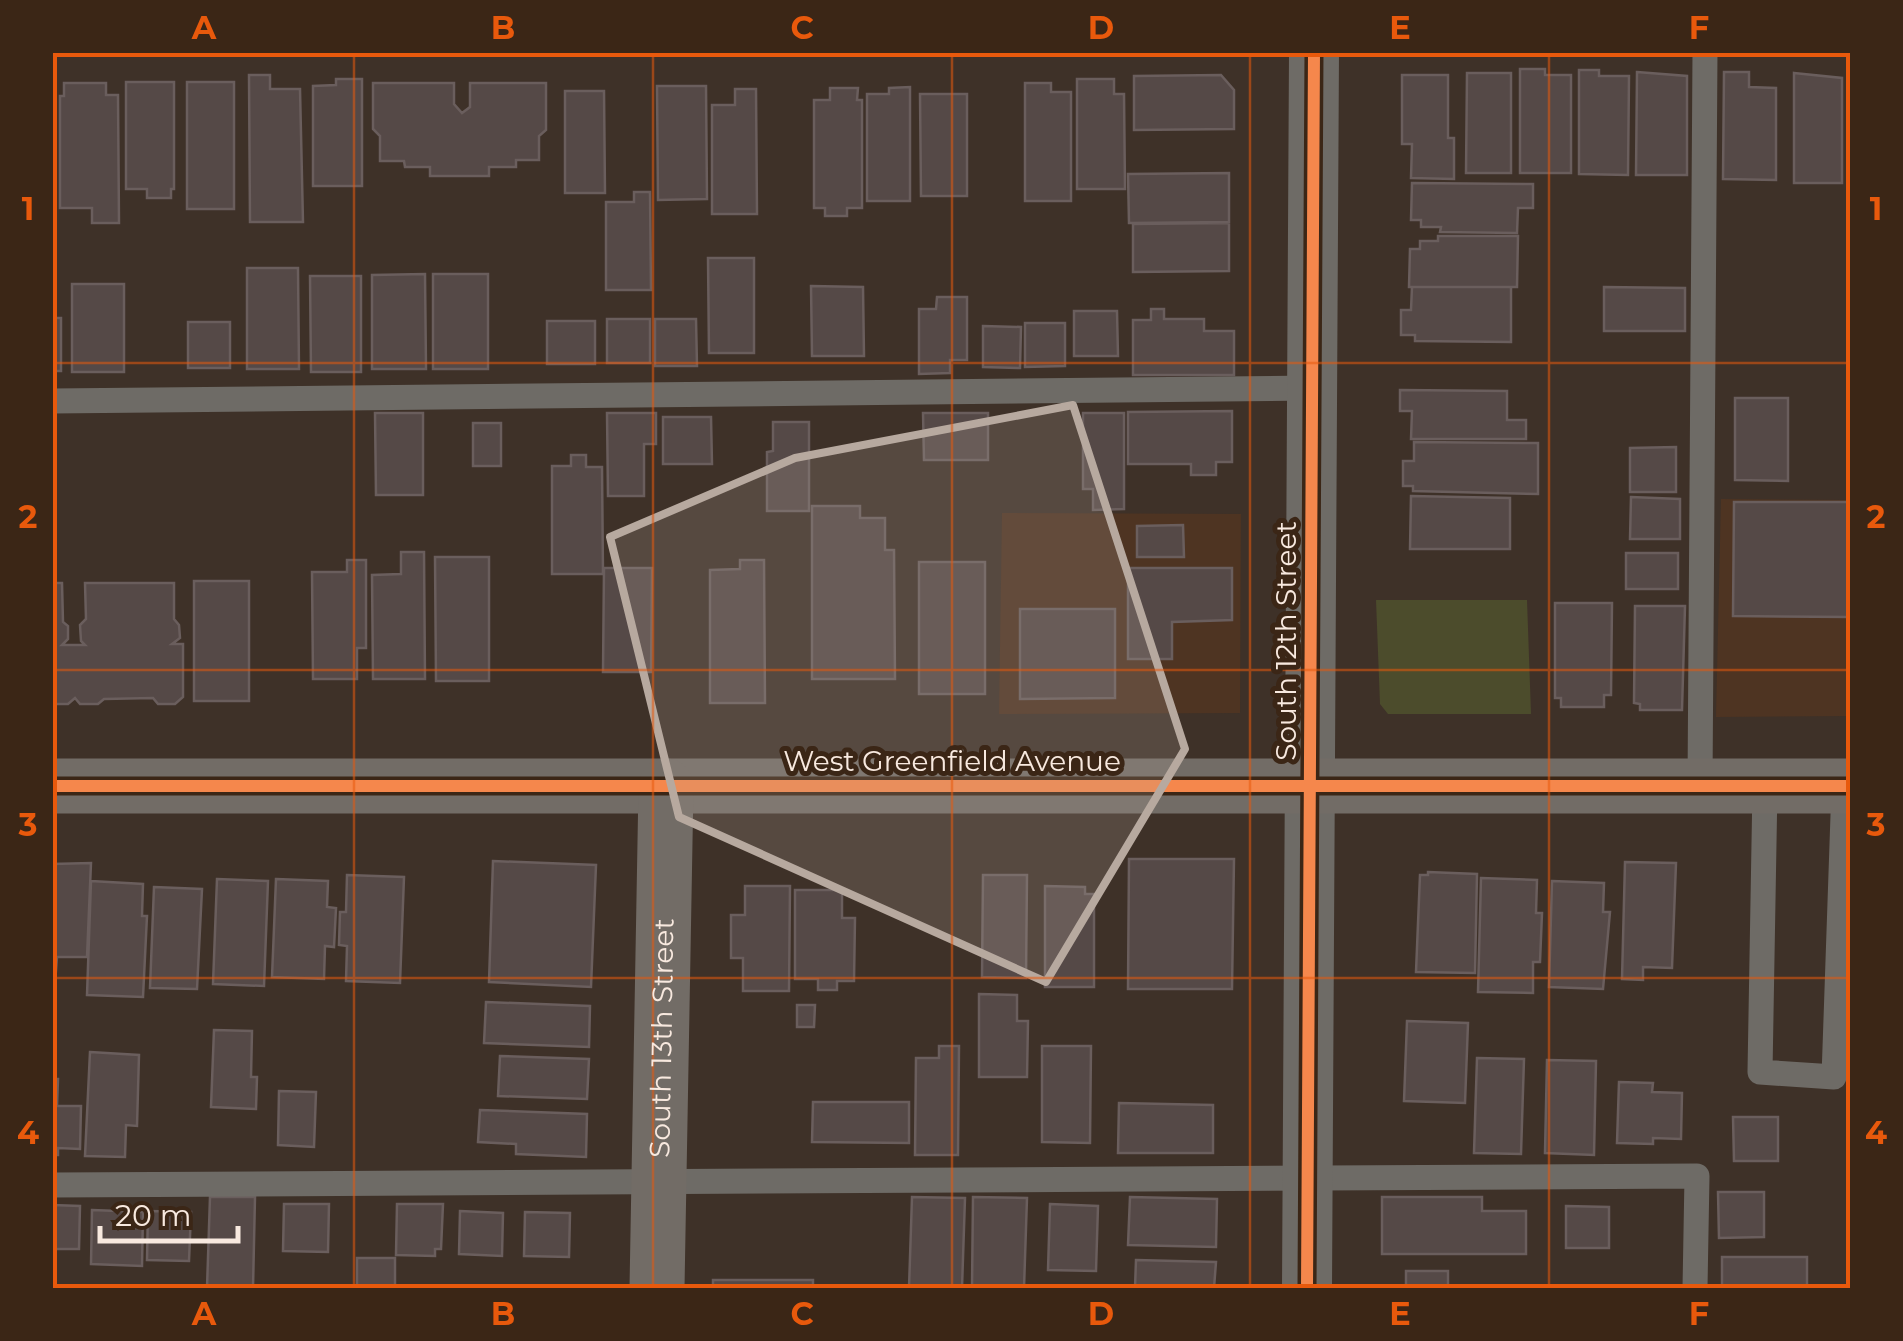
<svg xmlns="http://www.w3.org/2000/svg" width="1903" height="1341" viewBox="0 0 1903 1341" font-family="Montserrat,sans-serif">
<style>
.built{fill:#4e3422}
.green{fill:#4c4c2c}
.building{fill:#554947;stroke:#6a5e5d;stroke-width:2.5}
.lines{fill:none;stroke-linecap:round;stroke-linejoin:round}
.lane{stroke:#6e6b66;stroke-width:25}
.street{stroke:#6e6b66;stroke-width:50}
.secondary{stroke:#726c66;stroke-width:55}
.cycleway-casing{stroke:#3b2616;stroke-width:19}
.cycleway{stroke:#f5874c;stroke-width:12}
.marked{fill:#b7a99f;fill-opacity:0.2;stroke:#b7a99f;stroke-width:8;stroke-linejoin:round}
.grid{fill:none;stroke:#e8590c;stroke-width:2.5;stroke-opacity:0.55}
.labels{text-anchor:middle;stroke-width:10;stroke-linejoin:round;paint-order:stroke}
.street-label{font-size:28px;fill:#f8e9df;stroke:#3b2616}
.neatline{fill:none;stroke:#e8590c;stroke-width:4}
.grid-label{font-size:32px;text-anchor:middle;font-weight:bold;fill:#e8590c}
</style>
<rect width="100%" height="100%" fill="#3e3128"/>
<!-- built -->
<path class="built" d="M1721 499 1850 500V716L1716 717Z
M1002 513 1241 514 1240 713 999 714Z"/>
<!-- green -->
<path class="green" d="M1376 600H1527L1531 714H1388L1380 704Z"/>
<!-- building -->
<path class="building" d="M1520 69H1545V75H1571V173H1520Z
M1579 70H1599V76H1629L1628 175 1579 174Z
M1637 72 1687 76V175H1636Z
M1724 72H1749V87L1776 88V180L1723 179Z
M1467 73H1511V173H1466Z
M1794 73 1842 78V183H1794Z
M249 75H270V89H300L303 222H250Z
M1221 75 1234 90V129L1134 130V76Z
M1402 75H1448V138H1454V179L1411 178 1412 144H1402Z
M336 79H362V186H313V86L336 85Z
M1077 79H1114V94H1124L1125 189H1077Z
M126 82H174V189H171V198H147V189H126Z
M187 82H234V209H187Z
M64 83H106V95H118L119 223H92V208H60V96H64Z
M373 83H454V104L462 113 470 107V83H546V130L539 136V160H516V167H489V176H430V167H405L404 161H380V136L373 129Z
M1025 83H1051V92H1071V201H1025Z
M657 86H706L707 199 658 200Z
M910 87V201H867V94H889V88Z
M830 88H858L857 100H862V208H847V216H825V208H814V100H830Z
M735 89H756L757 214H712V105H735Z
M565 91H604L605 193H565Z
M920 94H967V196H921Z
M1229 173V222L1129 223 1128 174Z
M1412 183 1533 184V208H1518L1517 233 1440 232 1441 227H1421V220H1411Z
M634 192H650L651 290H606V202H634Z
M1229 223V271L1133 272V224Z
M1438 236H1518L1517 287H1409L1410 249H1420V241H1438Z
M708 258H754V353H709Z
M247 268H298L299 369H247Z
M425 274 426 369H372V275Z
M433 274H488V369H433Z
M310 276H361V372H311Z
M72 284H124V372H72Z
M811 286 863 287 864 356H812Z
M1412 287H1511V342L1415 341V335H1401V310H1411Z
M1604 287 1685 288V331H1604Z
M937 297H967V360H950V373L919 374V309H936Z
M1151 309H1164V319H1204V331H1234V375H1133V320H1151Z
M1074 311H1117L1118 356H1074Z
M52 318H61V371H52Z
M607 319H650V363H607Z
M655 319H696L697 366H655Z
M547 321H595V364H547Z
M188 322H230V368H188Z
M1025 323H1065V366L1025 367Z
M983 326 1021 327 1020 368 983 367Z
M1400 390 1507 391V420H1526V439H1411L1412 411H1400Z
M1735 398H1788V481L1735 480Z
M1232 411V462H1216V475H1191V464H1128V412Z
M375 413H423V495H376Z
M607 413H656V444H644V496H608Z
M923 413H988V460H924Z
M1083 413H1124V509L1093 510V489H1083Z
M663 417H711L712 464H663Z
M773 422H809V511H767V452L773 451Z
M473 423H501V466H473Z
M1414 442 1538 443V494L1413 491V486H1403V461H1414Z
M1676 447V492H1630V448Z
M571 455H586V467H602L603 574H552V466H571Z
M1411 496 1510 498V549H1410Z
M1631 497 1680 499V539H1630Z
M1734 502H1850V617L1733 616Z
M812 506H860V518H885V550H894L895 679H812Z
M1183 525 1184 557H1137V526Z
M401 552H424L425 679H373L372 575 401 574Z
M1626 553H1678V589H1626Z
M435 557H489V681H436Z
M347 560H366V648H357V679H313L312 572H347Z
M740 560H764L765 703H710V570L740 569Z
M919 562H985V694H919Z
M604 568H652L651 672H603Z
M1128 568H1232V620L1172 622V659H1128Z
M194 581H249V701H194Z
M52 583H62L63 622 68 626V639L62 645H85L81 641 80 625 86 619 85 583H174V619L179 625 180 638 172 644H183V697L175 704H158L153 698 104 699 98 704H80L75 698 68 704H52Z
M1555 603H1612L1611 695H1604V707H1561V698H1555Z
M1635 606H1685L1682 710H1640V704L1634 703Z
M1020 609H1115V698L1020 699Z
M1129 859H1234L1232 989H1128Z
M493 861 596 865 591 987 489 982Z
M1625 862 1676 863 1672 968 1643 967V980L1622 979Z
M91 863 87 957H57L52 1024V864Z
M1428 872 1477 874 1475 973 1416 972 1420 875H1428Z
M347 875 404 877 400 983 346 981 347 946 339 945 340 912H346Z
M983 875H1027L1026 978 982 977Z
M1481 878 1537 880 1536 913H1542L1540 962H1533V993L1478 992Z
M217 879 268 881 264 986 213 984Z
M276 879 328 881 327 907 336 908 334 947 325 946 324 979 272 977Z
M91 881 143 884 142 916H147L143 997 87 995Z
M1552 881 1604 883 1603 912H1610L1603 989 1549 987Z
M745 886H790L789 991H743V958H731V915H745Z
M1045 886 1085 887V894H1094V987H1045Z
M154 887 202 889 197 989 150 988Z
M795 890H842V918H855L854 981H837V990H818V979H795Z
M979 994 1017 995V1021H1028L1027 1077H979Z
M486 1002 590 1006 589 1047 484 1043Z
M797 1005H815L814 1027H797Z
M1407 1021 1468 1023 1465 1103 1404 1101Z
M214 1030 252 1031 251 1077H257L256 1109 211 1107Z
M939 1046H959L958 1155H915L916 1058H939Z
M1042 1046H1091L1090 1143 1042 1142Z
M90 1052 139 1055 137 1126 126 1125 125 1157 85 1156Z
M500 1056 589 1059 587 1099 498 1096Z
M1477 1058 1524 1059 1521 1154 1474 1153Z
M1547 1060 1596 1061 1594 1155 1545 1153Z
M52 1079H58L57 1106H81L80 1149 58 1148V1155H52Z
M1619 1082 1653 1083 1652 1092 1682 1093 1681 1139 1653 1138V1144L1617 1143Z
M279 1091 316 1092 314 1147 278 1145Z
M813 1102H909V1143L812 1142Z
M1119 1103 1213 1105V1153H1118Z
M480 1110 587 1114 586 1157 516 1154V1144L478 1142Z
M1733 1117H1778V1161H1734Z
M1718 1192H1764V1237L1719 1238Z
M210 1197H255L253 1288H207Z
M912 1197 965 1198 962 1288H909Z
M973 1197 1027 1198 1024 1288H972Z
M1130 1197 1217 1199 1216 1247 1128 1245Z
M1382 1197H1482V1211H1526V1254H1382Z
M284 1204H329L328 1252 283 1251Z
M397 1204H443L441 1249H435V1256L396 1255Z
M1050 1204 1098 1206 1096 1271 1048 1270Z
M52 1205 80 1206 79 1249H52Z
M1566 1206 1609 1207V1248H1566Z
M92 1210 143 1212 142 1266 91 1264Z
M148 1211 191 1212 189 1261 147 1260Z
M460 1211 503 1213 502 1256 459 1254Z
M525 1212 570 1213 569 1257 524 1256Z
M1722 1257H1807V1288H1722Z
M357 1258H395V1288H357Z
M1136 1260 1216 1262 1214 1288H1135Z
M1406 1271H1448V1288H1406Z
M713 1280H813V1288H713Z"/>
<g class="lines">
<!-- lane -->
<path class="lane" d="M52 401 1311 388
M1700 786 1705 52
M1765 786 1760 1072 1834 1077 1844 786
M52 1185 1697 1176 1695 1288"/>
<!-- street -->
<path class="street" d="M1307 1288 1314 52"/>
<!-- secondary -->
<g class="secondary">
<path d="M52 786H1850"/>
<path id="s1" d="M657 1288 666 786"/>
</g>
<defs>
<path id="cycleway" d="M52 786H1850
M1307 1288 1314 52"/>
</defs>
<!-- cycleway casing -->
<use href="#cycleway" class="cycleway-casing"/>
<!-- cycleway -->
<use href="#cycleway" class="cycleway"/>
</g>
<!-- marked area -->
<path class="marked" d="M1073 405 1185 749 1046 982 679 817 610 537 795 458Z"/>
<!-- grid -->
<path class="grid" d="M354 52V1288M653 52V1288M952 52V1288M1250 52V1288M1549 52V1288M52 363H1850M52 670H1850M52 978H1850"/>
<g class="labels">
<!-- street labels -->
<g class="street-label">
<text transform="translate(1286 641) rotate(-90)" y="10">South 12th Street</text>
<text x="952" y="771">West Greenfield Avenue</text>
<text dy="10" stroke="none"><textPath href="#s1" startOffset="250">South 13th Street</textPath></text>
</g>
</g>
<!-- border -->
<rect width="1903" height="1341" fill="none" stroke="#3b2616" stroke-width="110"/>
<!-- scale -->
<path d="M100 1226v15h138v-15" fill="none" stroke="#f8e9df" stroke-width="5"/>
<text x="115" y="1226" font-size="30" fill="#f8e9df" stroke="#3b2616" stroke-width="8" paint-order="stroke">20 m</text>
<rect x="55" y="55" width="1793" height="1231" class="neatline"/>
<g class="grid-label">
<text x="204" y="39">A</text>
<text x="503" y="39">B</text>
<text x="802" y="39">C</text>
<text x="1101" y="39">D</text>
<text x="1400" y="39">E</text>
<text x="1699" y="39">F</text>
<text x="28" y="220">1</text>
<text x="1876" y="220">1</text>
<text x="28" y="528">2</text>
<text x="1876" y="528">2</text>
<text x="28" y="836">3</text>
<text x="1876" y="836">3</text>
<text x="28" y="1144">4</text>
<text x="1876" y="1144">4</text>
<text x="204" y="1325">A</text>
<text x="503" y="1325">B</text>
<text x="802" y="1325">C</text>
<text x="1101" y="1325">D</text>
<text x="1400" y="1325">E</text>
<text x="1699" y="1325">F</text>
</g>
</svg>
